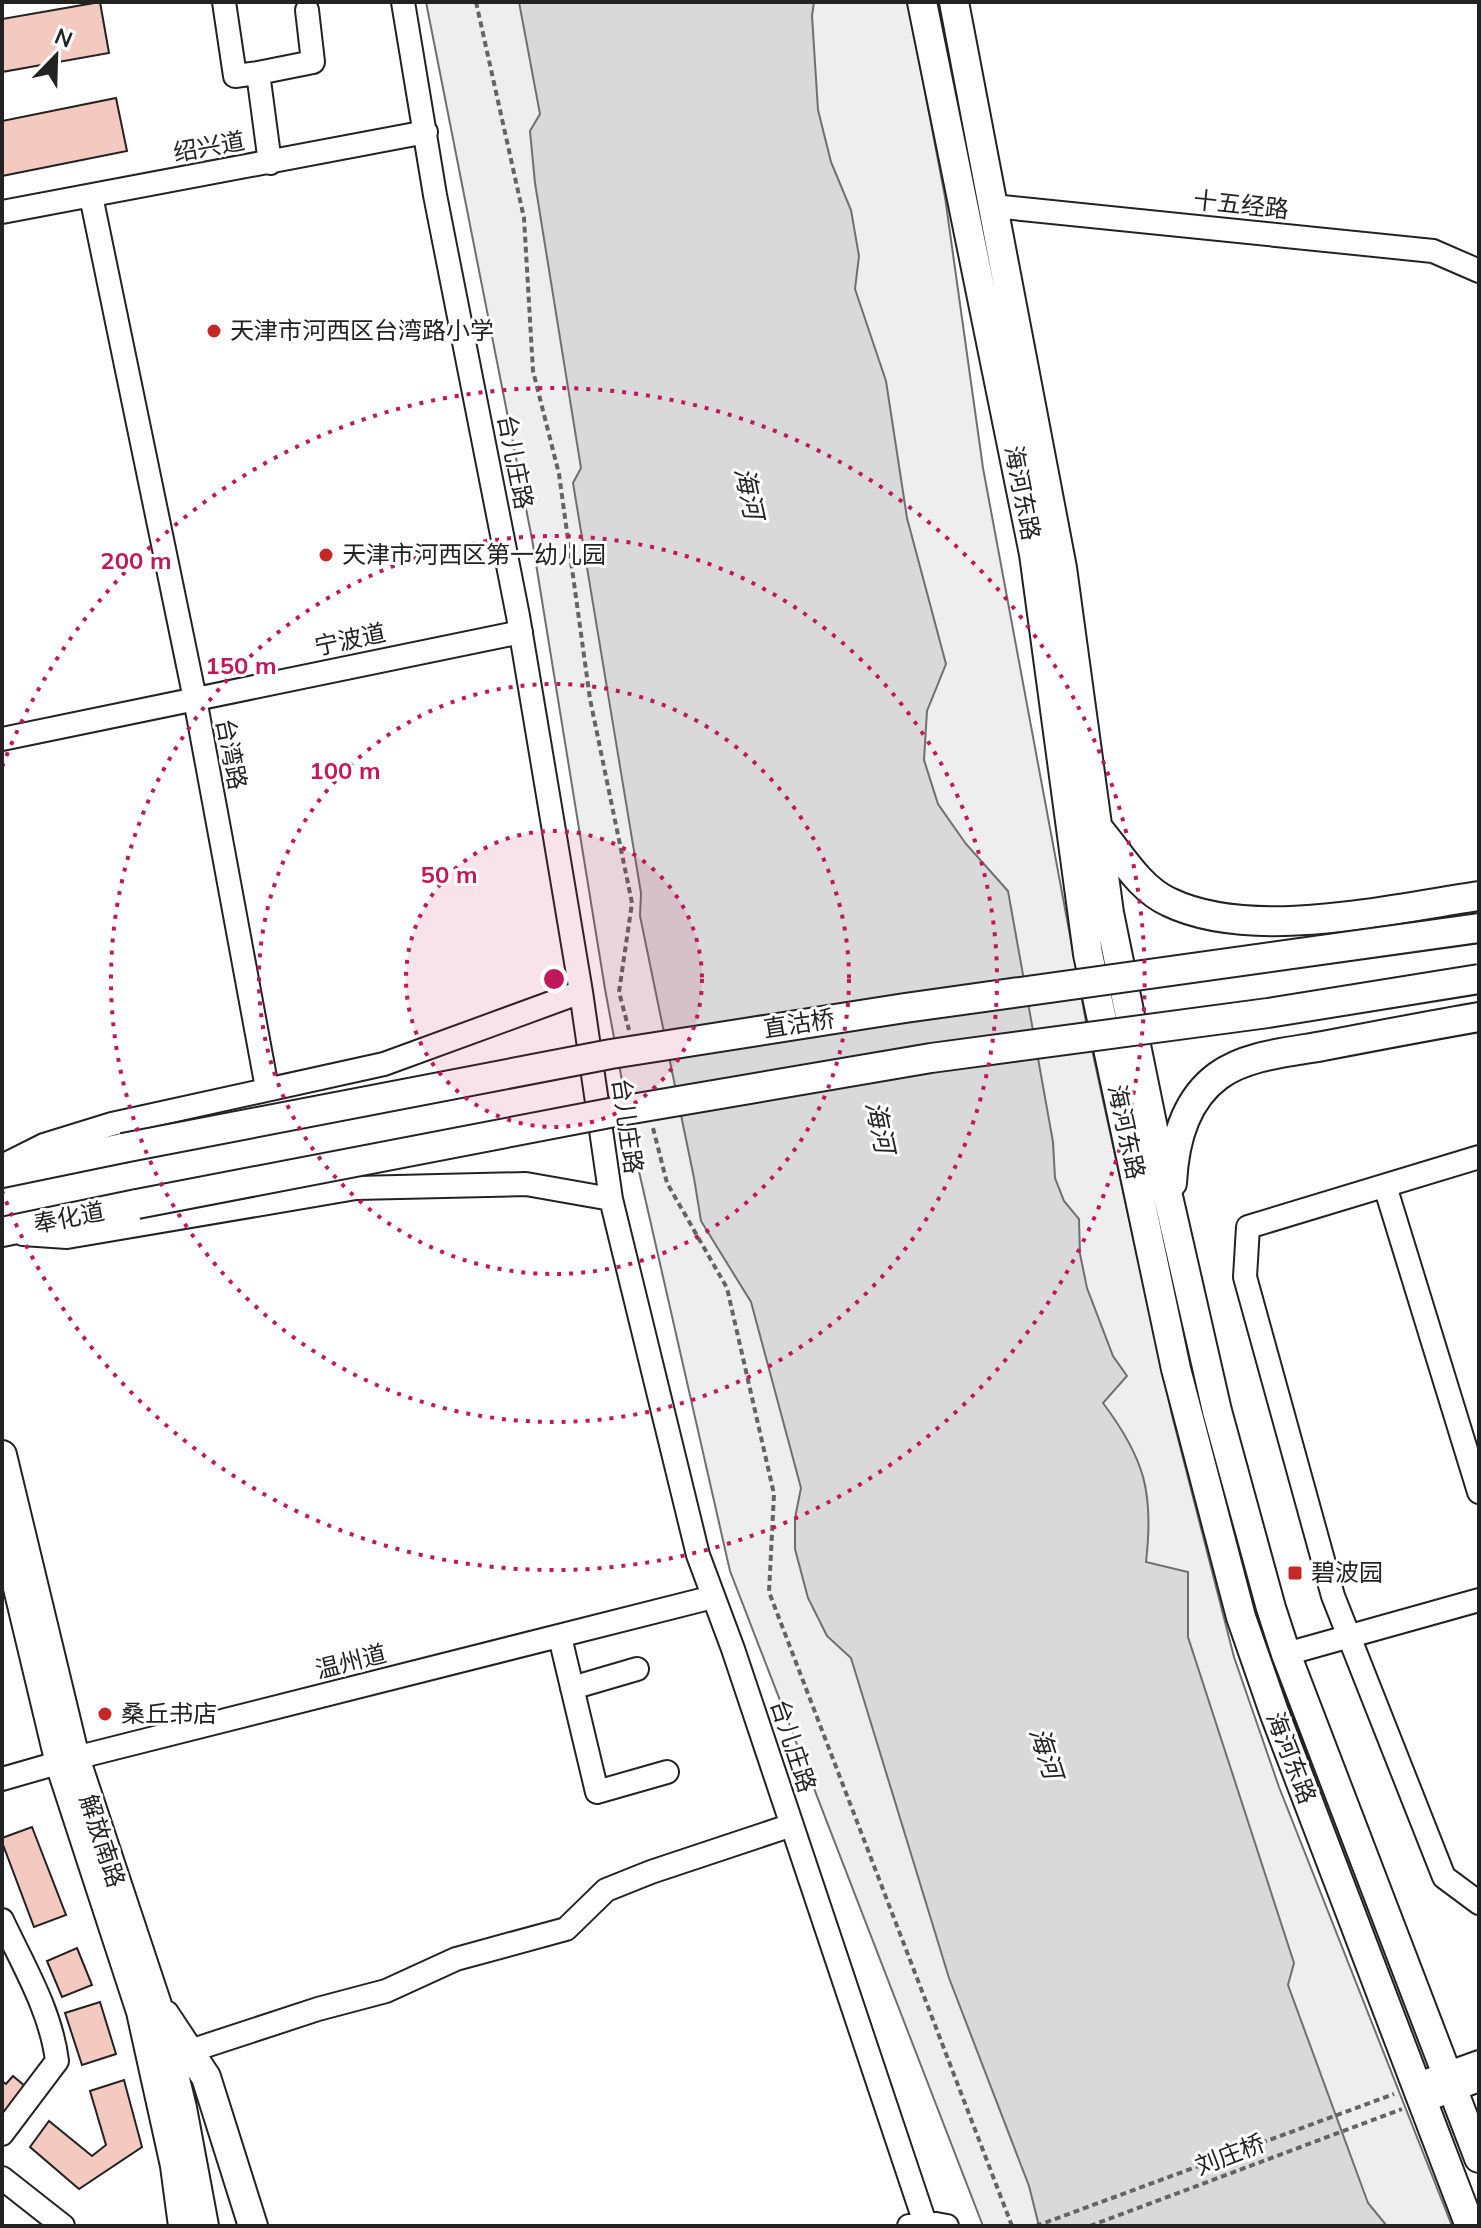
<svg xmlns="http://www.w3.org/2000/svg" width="1481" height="2228" viewBox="0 0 1481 2228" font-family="Mulish,'Noto Sans SC',sans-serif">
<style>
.green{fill:#eee;stroke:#6f6f6f;stroke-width:2}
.water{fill:#d9d9d9;stroke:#6f6f6f;stroke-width:2}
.building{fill:#f3c9c0;stroke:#222;stroke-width:2}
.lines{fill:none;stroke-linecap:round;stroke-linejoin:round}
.minor-casing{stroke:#222;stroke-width:26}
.major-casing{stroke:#222;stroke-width:32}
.path{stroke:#646464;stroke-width:4;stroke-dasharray:6 4;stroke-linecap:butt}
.minor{stroke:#fff;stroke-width:22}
.major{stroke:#fff;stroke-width:28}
.major-bridge-casing{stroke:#222;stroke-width:32;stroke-linecap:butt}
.major-bridge{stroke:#fff;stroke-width:28}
.ring{fill:none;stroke:#c2185b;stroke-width:4;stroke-dasharray:4 8}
.poi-dot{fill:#c62828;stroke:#fff;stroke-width:3}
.labels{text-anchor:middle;stroke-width:6;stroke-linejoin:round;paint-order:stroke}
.street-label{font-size:24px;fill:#222;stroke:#fff}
.poi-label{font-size:24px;fill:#222;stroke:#fff;text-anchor:start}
.water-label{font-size:26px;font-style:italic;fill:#222;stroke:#fff}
.centre{fill:#c2185b;stroke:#fff;stroke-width:4}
.ring-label{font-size:24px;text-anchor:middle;font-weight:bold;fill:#c2185b;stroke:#fff;stroke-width:6;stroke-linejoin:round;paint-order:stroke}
</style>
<rect width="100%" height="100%" fill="#fff"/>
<!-- green -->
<path class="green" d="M426 2H908L945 197 983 468 1087 1027 1172 1415 1234 1657 1279 1787 1452 2226H983L730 1571 638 1167 605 989 532 539Z"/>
<!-- water -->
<path class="water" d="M519 2H814L812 16 818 110 831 162 851 210 859 256 855 289 886 381 907 518 946 664 927 711 924 760 938 804 966 844 1008 891 1053 1142 1055 1178 1064 1201 1079 1219 1080 1254 1087 1288 1113 1356 1127 1376 1103 1403C1145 1459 1154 1493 1146 1562L1188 1572V1637L1294 1963 1288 1985 1368 2203 1387 2226H1039L1029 2186 949 1978 851 1658 827 1636 808 1598 795 1549V1518L801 1488 751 1302 701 1221 694 1178 640 916 641 893 573 483 581 468 535 183 530 131 540 114Z"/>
<!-- building -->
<path class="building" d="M100 2 109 53 2 72V19Z
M116 98 127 151 2 176V121Z
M32 1827 66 1915 34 1927 2 1842V1838Z
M77 1948 92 1985 62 1997 47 1961Z
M100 2002 116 2054 82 2065 65 2013Z
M13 2076 26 2087 2 2117V2081L6 2084Z
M124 2080 142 2147 79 2189 30 2147 49 2121 92 2156 106 2145 90 2091Z"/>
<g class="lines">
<defs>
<path id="minor" d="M224 2 235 76 258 73
M403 2 435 195 518 616 581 992 611 1199 698 1555 733 1649 926 2226
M270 163 258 73 313 62 307 10
M91 196 195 699 267 1088
M993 206 1433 251 1479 271
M2 212 426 132
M2 739 521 632
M1479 1157 1248 1227 1245 1277 1333 1596 1444 1877 1479 1903
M2 1166 44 1145 112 1124 384 1064 581 992
M1385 1186 1479 1492
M23 1234 67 1237 356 1188 526 1184 611 1199
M2 1534 57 1764 138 2012 172 2166 180 2226
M560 1637 597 1792 667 1772
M1286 1654 1479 1600
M572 1688 637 1669
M2 1779 75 1758 713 1597
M2 1920C23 1965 51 2011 57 2061L2 2134
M190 2051 318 2009 386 1991 456 1959 566 1929 606 1890 651 1872 792 1825
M1415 2085 1479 2062
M1421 2102 1479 2080
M2 2178 63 2226
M909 2226 925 2222 947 2226"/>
<path id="major" d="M922 2 1034 554 1088 954 1176 1369 1241 1617 1274 1712 1470 2226
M954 2 1062 568 1109 913 1157 1148 1217 1411 1271 1608 1286 1654 1479 2158
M1097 827C1119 852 1138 888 1169 902 1252 942 1390 909 1479 896
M2 1173 123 1148
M1172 1183C1174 1143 1184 1101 1218 1076 1246 1055 1290 1052 1323 1046 1375 1036 1427 1026 1479 1017
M2 1232 137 1204
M2 1455 75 1758 157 2005 182 2108 204 2226
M165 2015 206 2077 253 2226"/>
</defs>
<!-- minor casing -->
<use href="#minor" class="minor-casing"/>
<!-- major casing -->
<use href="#major" class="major-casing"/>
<!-- path -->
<path class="path" d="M476 2 524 218 533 371 559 474 590 699 632 903 619 992 629 1030
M653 1128 667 1183 727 1288 774 1494 769 1592 1012 2226
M1036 2226 1394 2094
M1090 2226 1402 2109"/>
<!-- minor -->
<use href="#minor" class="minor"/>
<!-- major -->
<use href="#major" class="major"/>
<defs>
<path id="major-bridge" d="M123 1148 611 1054 905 1008 1479 928
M137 1204 620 1111 931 1058 1268 1013 1479 979"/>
</defs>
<!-- major-bridge casing -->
<use href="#major-bridge" class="major-bridge-casing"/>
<!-- major-bridge -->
<use href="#major-bridge" class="major-bridge"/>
</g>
<!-- distance rings -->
<circle cx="554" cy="979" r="148" fill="#c2185b" fill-opacity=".12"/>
<g class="ring">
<circle cx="554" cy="979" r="148"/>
<circle cx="554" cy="979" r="295"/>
<circle cx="554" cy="979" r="443"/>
<path d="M2 767A591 591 0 1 1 2 1191"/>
</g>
<!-- markers -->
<g class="poi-dot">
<circle cx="214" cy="331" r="8"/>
<circle cx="326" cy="555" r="8"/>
<rect x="1287" y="1565" width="16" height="16" rx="4"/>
<circle cx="105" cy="1714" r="8"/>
</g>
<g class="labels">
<!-- street labels -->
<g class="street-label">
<text transform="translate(209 147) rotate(-10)" y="8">绍兴道</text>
<text transform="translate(1241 205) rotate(6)" y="8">十五经路</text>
<text transform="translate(515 462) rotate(79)" y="8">台儿庄路</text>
<text transform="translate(1022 493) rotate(79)" y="8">海河东路</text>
<text transform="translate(350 640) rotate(-12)" y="8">宁波道</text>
<text transform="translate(231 754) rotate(79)" y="8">台湾路</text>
<text transform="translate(799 1024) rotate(-9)" y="8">直沽桥</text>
<text transform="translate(627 1126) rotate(82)" y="8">台儿庄路</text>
<text transform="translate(1126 1132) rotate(78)" y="8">海河东路</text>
<text transform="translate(69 1218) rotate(-11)" y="8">奉化道</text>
<text transform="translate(351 1662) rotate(-14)" y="8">温州道</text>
<text transform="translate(793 1746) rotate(72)" y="8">台儿庄路</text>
<text transform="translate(1291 1758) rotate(69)" y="8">海河东路</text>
<text transform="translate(102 1841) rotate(72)" y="8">解放南路</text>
<text transform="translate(1230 2155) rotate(-21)" y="8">刘庄桥</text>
</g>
<!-- poi labels -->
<g class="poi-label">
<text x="230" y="339">天津市河西区台湾路小学</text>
<text x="342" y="563">天津市河西区第一幼儿园</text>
<text x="1311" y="1581">碧波园</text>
<text x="121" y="1722">桑丘书店</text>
</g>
<!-- water labels -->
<g class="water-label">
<text transform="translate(749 493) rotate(78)" y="9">海河</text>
<text transform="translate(880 1127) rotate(78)" y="9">海河</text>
<text transform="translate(1046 1753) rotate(72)" y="9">海河</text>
</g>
</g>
<circle cx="554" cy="979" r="12" class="centre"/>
<g class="ring-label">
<text x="136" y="569">200 m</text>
<text x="241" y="674">150 m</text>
<text x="345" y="779">100 m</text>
<text x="449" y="883">50 m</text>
</g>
<!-- border -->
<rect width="1481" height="2228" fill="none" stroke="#222222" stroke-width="8"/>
<!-- north arrow -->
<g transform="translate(56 56) rotate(23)" stroke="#ffffff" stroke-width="6" paint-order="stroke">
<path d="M0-6L14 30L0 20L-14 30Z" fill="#222222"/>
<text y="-12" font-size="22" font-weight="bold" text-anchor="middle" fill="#222222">N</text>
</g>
</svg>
